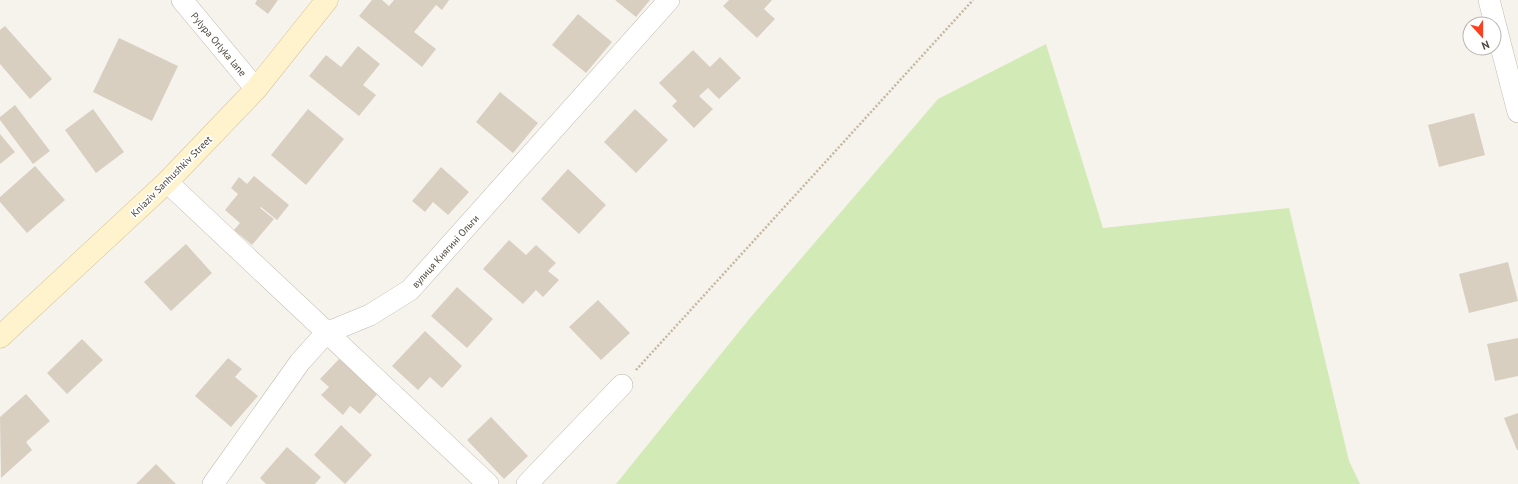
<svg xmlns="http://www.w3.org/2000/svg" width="1518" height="484" viewBox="0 0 1518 484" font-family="'PT Sans',sans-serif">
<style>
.green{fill:#d2eab5}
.building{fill:#d8cfc1}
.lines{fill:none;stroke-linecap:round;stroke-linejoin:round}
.street-casing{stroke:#c2bbae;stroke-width:22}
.secondary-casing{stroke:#d6c79b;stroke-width:23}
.path{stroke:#c4b79f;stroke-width:2.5;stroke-dasharray:2 2;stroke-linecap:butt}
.street{stroke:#fff;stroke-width:21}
.secondary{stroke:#fff3cd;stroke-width:22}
.labels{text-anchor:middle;stroke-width:3.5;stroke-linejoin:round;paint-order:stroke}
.street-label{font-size:10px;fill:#4b4439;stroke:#fff}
</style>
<rect width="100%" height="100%" fill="#f6f3ec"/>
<!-- green -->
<path class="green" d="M1046 44 1103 228 1289 208 1349 461 1360 484H616L750 318 938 99Z"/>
<!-- building -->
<path class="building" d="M257 0H278L268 14 255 4Z
M372 0H382L389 6 394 0H449L442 10 436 5 414 32 436 49 422 67 359 16Z
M615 0H650L636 17Z
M729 0H772L764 9 775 19 757 38 723 6Z
M578 14 612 42 586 73 552 45Z
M5 26 52 79 30 99 0 64V30Z
M119 38 178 66 152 121 93 92Z
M358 46 380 64 363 85 376 95 359 116 309 76 326 55 341 67Z
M693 50 710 67 720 57 741 78 719 99 708 88 699 96 713 109 694 128 672 106 677 101 659 83Z
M500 92 538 123 513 153 476 122Z
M15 105 50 151 33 164 0 120V117Z
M93 109 124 152 96 173 65 130Z
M308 109 344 139 306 185 271 155Z
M635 109 668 140 636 173 604 142Z
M1474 113 1485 155 1439 167 1428 125Z
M0 134 15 152 0 164Z
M35 166 65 200 27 233 0 202V197Z
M441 167 469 192 448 215 433 202 425 212 412 201Z
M568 169 606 205 579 234 541 199Z
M254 176 289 205 277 220 261 207 260 208 274 219 252 245 234 230 240 223 225 210 238 194 231 188 239 177 247 184Z
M509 240 526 255 536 245 556 263 548 271 559 280 543 297 536 290 523 304 483 269Z
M186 244 212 273 171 311 144 282Z
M1508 262 1518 301 1469 313 1459 274Z
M457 287 493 319 467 348 431 316Z
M598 300 630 333 601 360 569 327Z
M425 331 462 366 442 388 430 377 418 390 392 366Z
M1518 338V376L1495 381 1487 344Z
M82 339 103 360 67 394 47 373Z
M228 358 242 369 235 377 258 396 231 427 195 396Z
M340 358 379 392 360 414 350 406 343 415 321 395 329 387 320 379Z
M26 394 50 421 26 442 32 450 1 478 0 417Z
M1518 413V450H1517L1504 418Z
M491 417 528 456 504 479 467 440Z
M341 425 372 455 345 484 314 455Z
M287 447 321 477 315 484H266L260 478Z
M156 464 176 484H136Z"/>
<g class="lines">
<defs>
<path id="street" d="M182 0 256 89
M1489 0 1518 112
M167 182 488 484
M213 484 300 362 326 333 370 315 410 290 669 0
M527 484 622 385"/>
<path id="secondary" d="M0 337 167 182 256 89 327 0"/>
</defs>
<!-- street casing -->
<use href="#street" class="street-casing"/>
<!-- secondary casing -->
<use href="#secondary" class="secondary-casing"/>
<!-- path -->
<path class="path" d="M636 370 973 0"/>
<!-- street -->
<use href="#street" class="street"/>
<!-- secondary -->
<use href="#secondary" class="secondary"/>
</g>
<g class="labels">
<!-- street labels -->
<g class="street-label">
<text transform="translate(219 44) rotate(50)" y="4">Pylypa Orlyka lane</text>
<text transform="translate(171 176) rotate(-45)" y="4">Kniaziv Sanhushkiv Street</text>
<text transform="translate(445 251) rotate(-48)" y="4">вулиця Княгині Ольги</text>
</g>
</g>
<!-- north arrow -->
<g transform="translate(1482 36) rotate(159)"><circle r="19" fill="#ffffff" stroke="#b7b4b0"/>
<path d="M0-3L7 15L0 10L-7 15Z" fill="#fc3f1d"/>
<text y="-6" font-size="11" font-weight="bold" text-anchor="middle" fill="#4b4439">N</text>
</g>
</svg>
